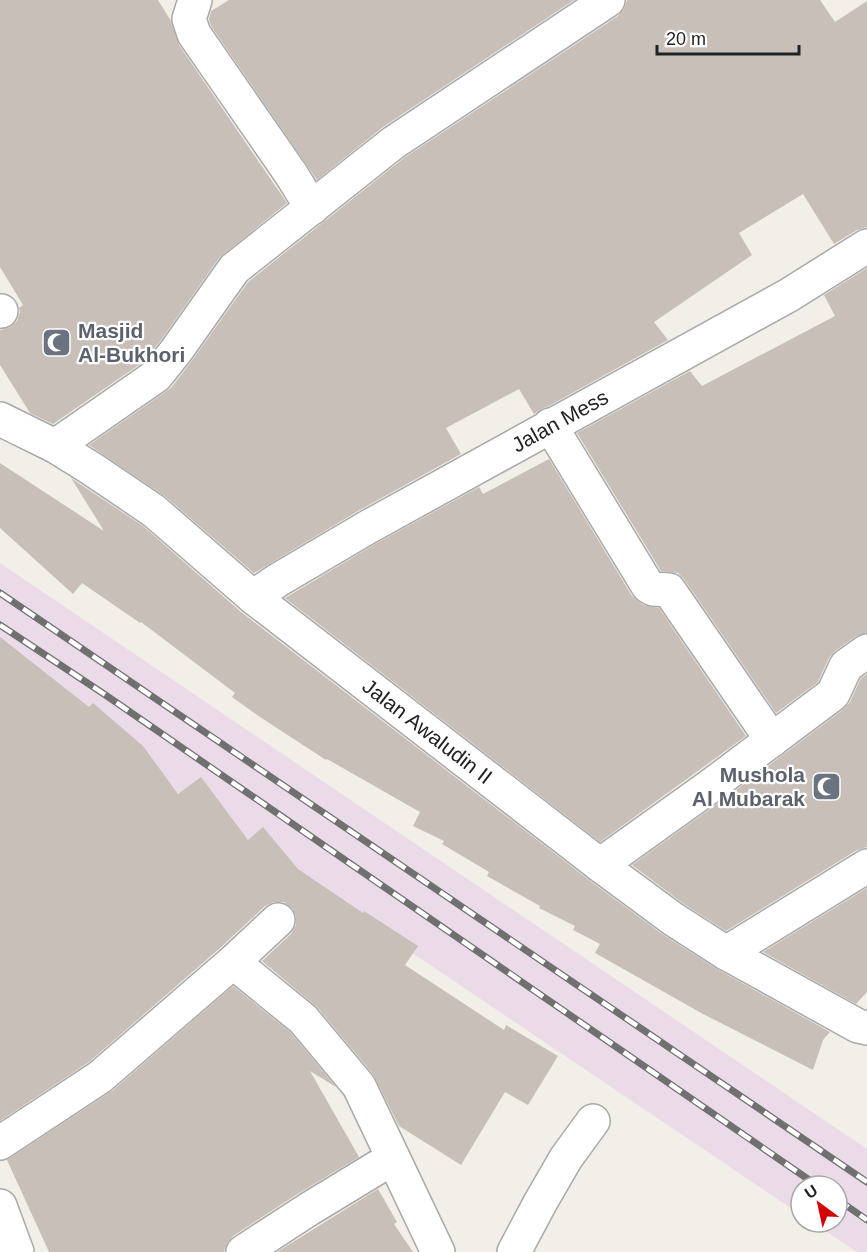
<svg xmlns="http://www.w3.org/2000/svg" width="867" height="1252" viewBox="0 0 867 1252" font-family="Arial,sans-serif">
<style>
.industrial{fill:#ebdbe8}
.building{fill:#c7bfb8}
.lines{fill:none;stroke-linecap:round;stroke-linejoin:round}
.minor-casing{stroke:#a9a9a9;stroke-width:36}
.minor{stroke:#fff;stroke-width:33}
.rail-casing{stroke:#707070;stroke-width:7}
.rail{stroke:#fff;stroke-width:4.5;stroke-dasharray:14;stroke-linecap:butt}
.labels{text-anchor:middle;stroke-width:4.5;stroke-linejoin:round;paint-order:stroke}
.worship-label{font-size:21px;font-weight:bold;fill:#5b616d;stroke:#fff;text-anchor:start}
.street-label{font-size:21px;fill:#222;stroke:#fff}
</style>
<rect width="100%" height="100%" fill="#f2efe9"/>
<!-- industrial -->
<path class="industrial" d="M0 563 867 1149V1252H857L812 1222H837V1186H801V1215L0 675Z"/>
<!-- building -->
<path class="building" d="M0 0H158L171 21 179 45 287 203 219 258 161 340 143 362 53 424 30 413 0 365V330L10 327 17 321 20 312 19 308 23 305 0 267Z
M229 0H574L383 127 317 180 211 26 209 19 211 11Z
M627 0H820L835 22 867 1V227L857 230 834 244 803 194 739 233 752 255 654 322 668 340 547 407 541 409 534 414 519 389 446 428 461 454 358 511 254 573 166 497 89 445 171 388 191 362 248 282 404 158 618 16 624 9Z
M867 268V633L856 636 835 651 829 658 818 682 776 713 684 579 678 573 661 571 577 433 690 371 702 386 835 316 824 295Z
M549 459 632 596 643 605 659 608 746 736 600 842 285 598 377 543 479 487 483 494Z
M0 463 104 531 71 478 143 526 241 612 589 880 662 934 717 969 830 1032 823 1040 813 1070 703 1014 595 953 600 944 573 930 575 926 539 908 540 906 487 876 489 872 442 844 444 841 413 826 420 812 327 759 326 760 260 717 232 697 235 693 141 622 140 623 82 583 73 594 0 528Z
M0 637 89 707 93 703 143 746 178 794 201 777 248 840 263 827 298 869 363 913 364 911 418 946 405 965 504 1030 506 1025 558 1056 528 1105 505 1092 461 1165 399 1126 373 1074 317 1007 262 961 291 934 296 925V916L292 908 284 902H274L265 906 220 948 89 1062 0 1121Z
M867 674V847L857 850 726 931 684 904 632 865 720 802 844 709 850 702 861 678Z
M867 888V992L856 1004 763 952Z
M233 986 290 1032 336 1087 310 1071 359 1157 299 1193 233 1236 227 1243 224 1252H49L7 1160 112 1091Z
M378 1189 397 1222 394 1224 413 1252H277Z"/>
<g class="lines">
<defs>
<g id="minor">
<path d="M195 0 189 19 194 34 291 174 312 208"/>
<path d="M0 311H1"/>
<path id="s1" d="M0 419 55 446 92 469 154 511 253 597 600 865 673 919 726 953 858 1026 867 1028"/>
<path d="M550 425 648 586 653 589 669 590 772 740"/>
<path d="M55 446 156 376 176 351 234 269 393 143 608 0"/>
<path id="s2" d="M253 597 278 580 368 527 789 295 867 246"/>
<path d="M600 865 709 787 833 694 846 666 867 651"/>
<path d="M726 953 867 866"/>
<path d="M233 962 303 1019 359 1086 438 1252"/>
<path d="M0 1143 100 1077 233 962 278 920"/>
<path d="M0 1206 17 1252"/>
<path d="M243 1252 309 1209 393 1158"/>
<path d="M514 1252 540 1203 566 1158 593 1121"/>
</g>
</defs>
<!-- minor casing -->
<use href="#minor" class="minor-casing"/>
<!-- minor -->
<use href="#minor" class="minor"/>
<defs>
<path id="rail" d="M0 593 867 1182
M0 625 104 694 818 1186
M837 1199 867 1220"/>
</defs>
<!-- rail casing -->
<use href="#rail" class="rail-casing"/>
<!-- rail -->
<use href="#rail" class="rail"/>
</g>
<!-- icons -->
<defs>
<symbol id="mosque-square" viewBox="-11 -11 22 22"><rect x="-9" y="-9" width="18" height="18" rx="4" fill="#6b7280" stroke="#fff"/><path d="M3.5-4.9A6 6 0 1 0 3.5 4.9A5 5 0 1 1 3.5-4.9Z" fill="#fff"/></symbol>
</defs>
<g fill-rule="evenodd">
<use href="#mosque-square" x="40" y="326" width="33" height="33"/>
<use href="#mosque-square" x="810" y="770" width="33" height="33"/>
</g>
<g class="labels">
<!-- worship labels -->
<g class="worship-label">
<text x="78" y="338">Masjid<tspan x="78" dy="24">Al-Bukhori</tspan></text>
<text x="805" y="782" text-anchor="end">Mushola<tspan x="805" dy="24">Al Mubarak</tspan></text>
</g>
<!-- street labels -->
<g class="street-label">
<text dy="7" stroke="none"><textPath href="#s2" startOffset="354">Jalan Mess</textPath></text>
<text dy="7" stroke="none"><textPath href="#s1" startOffset="531">Jalan Awaludin II</textPath></text>
</g>
</g>
<!-- north arrow -->
<g transform="translate(819 1204) rotate(327)"><circle r="28" fill="#ffffff" stroke="#a7a7a7" stroke-width="1.5"/>
<path d="M0-4.5L10 22L0 15L-10 22Z" fill="#d40000"/>
<text y="-9" font-size="16" font-weight="bold" text-anchor="middle" fill="#222222">U</text>
</g>
<!-- scale -->
<path d="M657 45v9h142v-9" fill="none" stroke="#222222" stroke-width="3"/>
<text x="666" y="45" font-size="18" fill="#222222" stroke="#ffffff" stroke-width="4.5" paint-order="stroke">20 m</text>
</svg>
